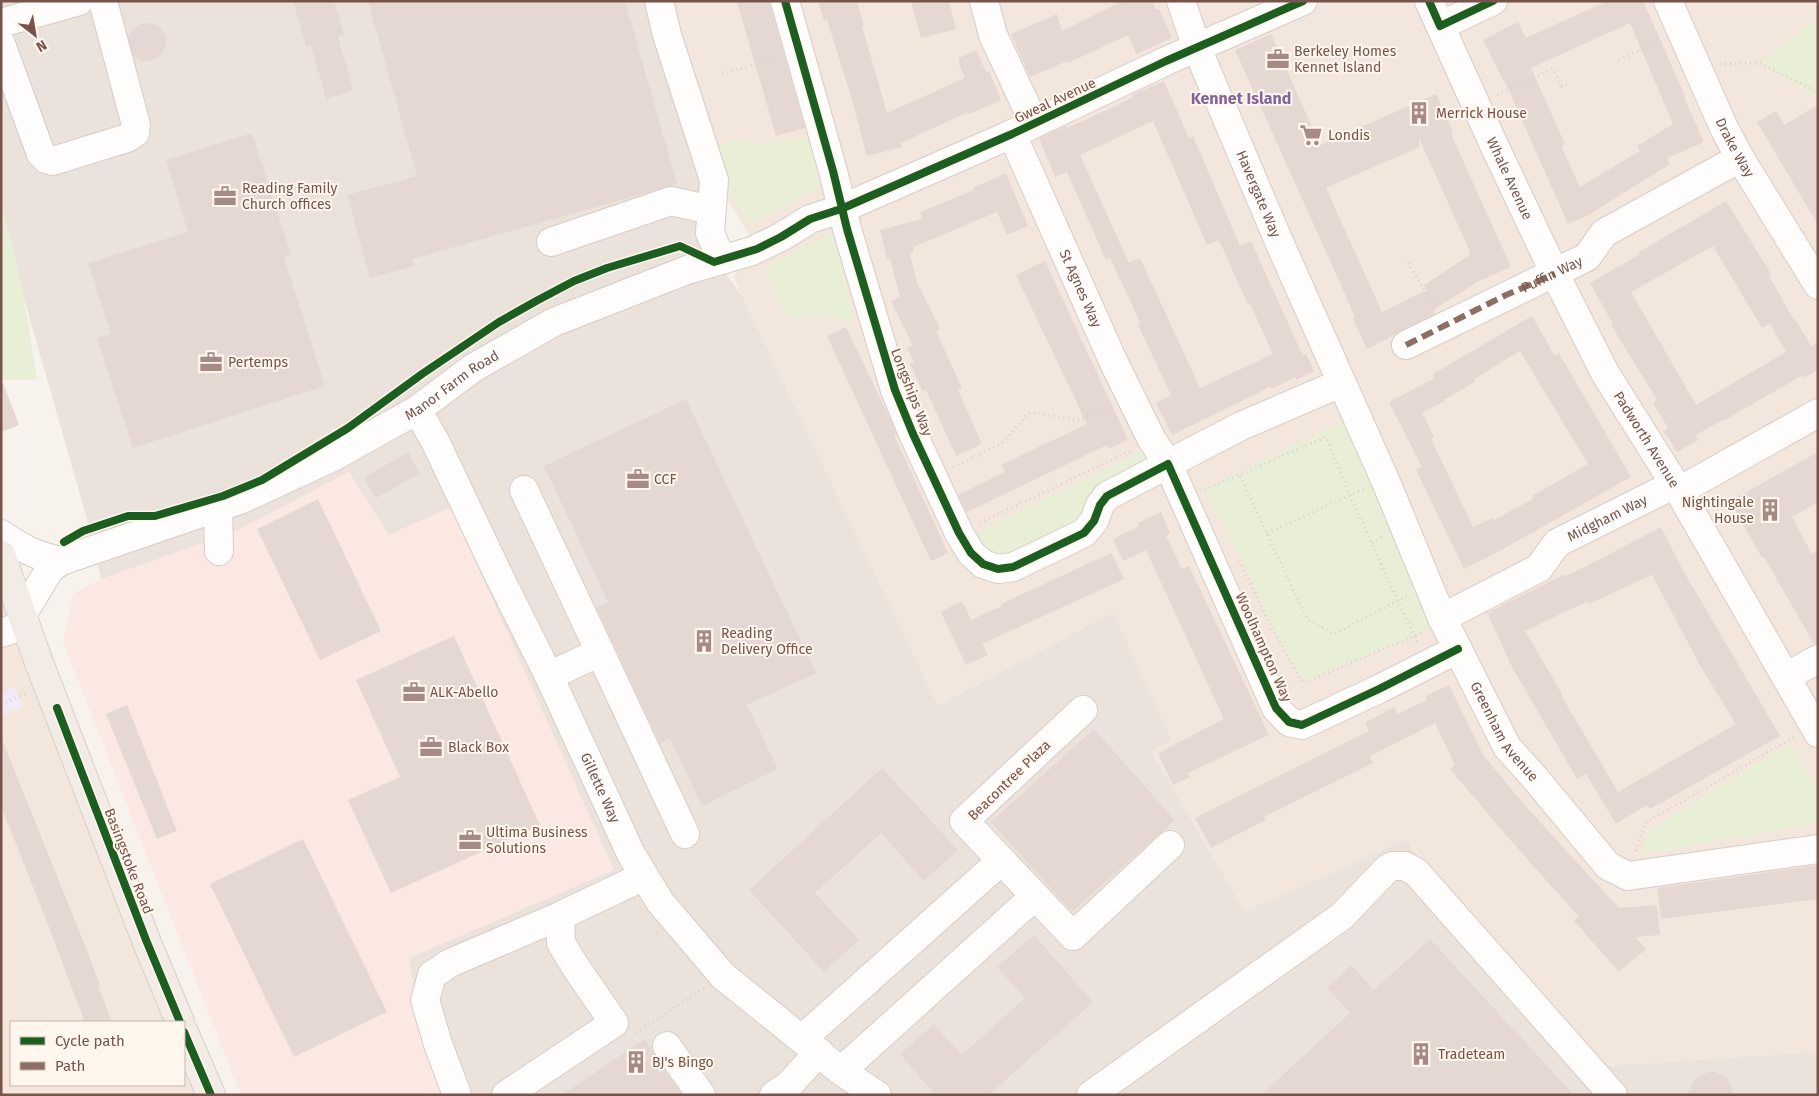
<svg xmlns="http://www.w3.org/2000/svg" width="1819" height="1096" viewBox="0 0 1819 1096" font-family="'Fira Sans',sans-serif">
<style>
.residential{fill:#f3e6dc;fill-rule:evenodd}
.commercial{fill:#fbe8e2}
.industrial{fill:#ebe2dc}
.education{fill:#f2eaf4}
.green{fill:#e8efd6}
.building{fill:#e5d8d3;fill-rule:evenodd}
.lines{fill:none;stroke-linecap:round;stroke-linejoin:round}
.minor-casing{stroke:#d6cdc8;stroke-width:30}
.major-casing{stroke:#dacec9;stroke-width:30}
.path{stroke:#dbd0cd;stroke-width:3;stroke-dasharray:1 4;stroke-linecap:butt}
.minor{stroke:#fefdfc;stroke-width:28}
.major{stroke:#f3ece6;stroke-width:28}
.quiet{stroke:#8d6e63;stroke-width:6;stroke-dasharray:12 6;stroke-linecap:butt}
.cycleway-casing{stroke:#fff6ee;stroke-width:11}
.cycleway{stroke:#1b5e20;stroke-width:8}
.labels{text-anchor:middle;stroke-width:4;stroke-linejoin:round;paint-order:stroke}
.poi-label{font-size:14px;fill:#78534a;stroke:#fff6ee;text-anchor:start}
.street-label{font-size:14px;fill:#78534a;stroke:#fff6ee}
.quarter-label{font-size:16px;font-weight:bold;fill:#81659c;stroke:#fff6ee}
</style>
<rect width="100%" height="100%" fill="#f8f2ec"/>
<!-- residential -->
<path class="residential" d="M671 1H1818V1052L1607 1066 1525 986 1406 839 1245 912 1151 751 1172 740 1113 614 938 706 733 277 758 250 727 198Z
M1 521 54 679 156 936 208 1095H1ZM11 1022H184V1085H11Z"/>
<!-- commercial -->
<path class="commercial" d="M267 133 393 534 451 506 615 871 409 958 446 1095H241L63 642 73 594 101 579Z"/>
<!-- industrial -->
<path class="industrial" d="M1 1H673L715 148 725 272 742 296 938 706 1113 613 1172 740 1151 751 1245 912 1406 839 1447 895 1525 986 1607 1066 1818 1052V1095H446L423 1045 409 958 614 870 451 507 389 535 349 472 234 532 101 579 86 516 1 218Z"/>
<!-- education -->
<path class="education" d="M15 687 23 707 1 715V693Z"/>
<!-- green -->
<path class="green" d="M1818 18V100L1760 63Z
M749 137 756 145 809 137 820 187 747 225 744 214 729 195 715 146Z
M1 205C19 262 28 321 37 380H1Z
M834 232 854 319 848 322 836 318 813 319 789 317 776 297 766 266Z
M1347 419 1436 625 1415 636 1303 683 1269 622 1248 571 1204 490Z
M1149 448 1153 457 1093 495 1068 531 1001 561 969 536Z
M1790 744 1818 791V823L1640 855 1650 830Z"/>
<!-- building -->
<path class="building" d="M293 1H334L344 35 338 36 353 91 326 99 311 45 306 46Z
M368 1H625L677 184 412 259 414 266 370 278 347 195 417 176Z
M737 1H769L805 128 776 136Z
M818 1H857L864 25 862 26 887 113 965 78 959 64V58L976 50 986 72 989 71 1001 100 969 114 968 112 901 143 902 147 867 156 850 93 827 20 824 21Z
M911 1H949L956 29 921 38Z
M1123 1H1152L1156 10 1159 9 1172 38 1136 54 1128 35 1068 63 1067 61 1030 77 1011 34 1057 14 1062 31Z
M1607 1H1643L1685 96 1684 97 1704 142 1667 158 1670 164 1587 216 1568 224 1509 91 1483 40 1518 22 1526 38ZM1630 23 1673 124 1637 146 1640 151 1580 187 1561 146 1565 144 1531 68Z
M128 42a19 19 0 1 1 38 0a19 19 0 1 1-38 0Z
M1271 34 1320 145 1436 94 1453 132 1451 134 1511 267 1479 281 1433 310 1435 314 1367 349 1353 319 1355 318 1345 294 1235 50ZM1419 138 1471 254 1424 285 1427 290 1382 312 1326 188 1419 147Z
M1164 81 1189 138 1193 136 1240 246 1251 241 1303 356 1306 354 1314 371 1296 380 1295 377 1271 389 1270 387 1172 435 1156 403 1171 395 1138 325 1141 324 1110 258 1106 260 1067 172 1055 177 1039 138 1066 126 1067 128 1103 112 1133 97 1132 95ZM1153 121 1207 245 1219 240 1248 305 1250 304 1273 354 1200 388 1140 258 1129 263 1080 155Z
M1818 105V225L1757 122 1776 111 1784 125Z
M252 133 291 255 284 257 325 386 133 448 97 338 111 334 88 263 188 232 166 160Z
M1006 173 1028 226 1007 235 997 212 913 247 914 252 910 254 917 283 940 329 936 331 962 388 958 390 982 444 956 456 926 390 923 392 910 364 914 362 907 348 913 345 891 301 900 297 890 259H887L880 230 922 219 920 212 974 190 973 188Z
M1726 201 1771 274 1769 276 1794 320 1795 319 1811 346 1818 342V370L1804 378 1803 375 1723 421 1722 420 1696 435 1698 440 1677 452 1664 431 1668 428 1653 403 1657 400 1611 325 1613 324 1590 283 1640 254 1639 252ZM1713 246 1762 328 1770 324 1786 352 1696 405 1631 292Z
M1045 261 1128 440 1109 449 1107 445 967 512 958 495 1005 472 1001 465 1087 424 1016 275Z
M1532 316 1555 356 1559 353 1631 477 1503 549 1464 569 1416 470 1422 467 1389 402 1435 378 1433 374ZM1520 351 1588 464 1532 496 1533 499 1518 507 1494 520 1493 518 1473 527 1431 439 1434 437 1422 413 1445 401 1444 400 1475 382 1474 379Z
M846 327 892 423 896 434 894 435 948 553 931 561 827 336Z
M1 383H3L19 425 1 432Z
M686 399 816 673 747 705 778 769 702 806 670 738 660 743 596 607 608 602 544 466Z
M408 452 420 473 376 498 364 478Z
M1818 452V502L1792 517 1812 554 1818 551V643L1814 644 1764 557 1762 558 1730 501Z
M318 499 381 631 320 660 257 529Z
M1161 512 1170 533 1166 536 1182 569 1189 566 1269 735 1188 773 1190 777 1173 785 1158 753 1224 719 1146 550 1123 561 1113 539 1139 526 1138 523Z
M1661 527 1680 565 1780 736 1650 809 1647 805 1616 824 1586 774 1577 779 1508 660H1509L1487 613 1565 574V576L1589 565ZM1652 575 1701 667 1736 724 1618 792 1561 695 1562 694 1525 631 1588 601 1589 604Z
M1111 553 1124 579 982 644 988 655 966 665 941 612 962 601 971 620 1002 606 1001 604Z
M454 636 540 825 391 893 348 800 400 777 356 680Z
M1449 685 1483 755 1529 810 1619 908 1657 905 1660 935 1635 937 1646 949 1619 972 1574 921 1579 917 1506 835 1450 769 1455 765 1435 723 1370 756 1373 763 1264 817 1266 820 1211 848 1195 818 1369 731 1365 723 1394 707 1398 714 1427 700 1426 696Z
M127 705 177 831 157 839 106 714Z
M1094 729 1175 820 1072 912 991 822Z
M1 737 84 943 100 985 98 986 112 1022H85L77 1002 49 927 1 806Z
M882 768 958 850 924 881 881 833 815 893 859 940 824 972 749 890Z
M303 839 387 1012 294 1057 210 884Z
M1818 865V899L1661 919 1657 888Z
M1034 935 1093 1002 989 1095H935L900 1054 934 1024 962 1055 1025 998 997 967Z
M1430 939 1574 1095H1261L1350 1013 1327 988 1351 965 1374 990Z
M645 1039 654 1055 682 1095H562Z
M1713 1071 1726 1077 1730 1083 1733 1095H1687L1695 1079 1700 1075Z"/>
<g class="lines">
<defs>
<g id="minor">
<path d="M659 1 667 35 714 180 710 233 722 260"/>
<path d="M785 1 833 171 847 229 895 390 913 434 959 533 971 553 983 564 998 569 1013 567 1084 533 1094 521 1100 505 1107 496 1168 464 1276 708 1289 722 1302 725 1379 689 1458 649"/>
<path d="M984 1 993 35 1034 123"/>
<path id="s1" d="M1181 1 1197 48 1280 244 1386 482 1442 618 1507 747 1534 777 1608 866 1628 876 1818 849"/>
<path id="s2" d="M1429 1 1494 145 1555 274 1605 373 1679 491 1818 733"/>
<path id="s3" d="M1668 1 1724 128 1740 158 1818 285"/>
<path d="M1 23 79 1"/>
<path d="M1440 26 1493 1"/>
<path d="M1 44 41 154 46 159 53 161 127 138 135 133 136 125 103 1"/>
<path id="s4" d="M1012 134 1114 363 1152 440 1168 464 1241 426 1341 383"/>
<path d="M551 242 671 201 711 210"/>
<path id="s5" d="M1406 345 1587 257 1604 233 1740 158"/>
<path id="s6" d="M417 410 435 441 499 576 549 676 631 854 660 902 723 976 841 1071 877 1095"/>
<path d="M524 490 600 652"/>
<path d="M1679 491 1818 413"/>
<path d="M218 507 219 551"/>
<path d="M1 534C22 548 35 556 61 561"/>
<path id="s7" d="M22 615 50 569 61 561 242 499 335 456 417 410 473 368 554 322 687 270 752 251 781 237 810 219 841 209 1012 134 1166 61 1303 1"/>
<path id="s8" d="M1442 618 1539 568 1557 543 1675 484"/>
<path d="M1 633 25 625"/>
<path d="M549 676 600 652 685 834"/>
<path d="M1786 677 1818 659"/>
<path d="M1083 710 964 821 1073 936 1170 845"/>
<path d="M802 1039 1001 861"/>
<path d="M667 1046 701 1095"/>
<path d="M841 1071 1035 896"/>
<path d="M457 1095 438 1044 425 1000 432 975 450 963 560 916 644 876"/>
<path d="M506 1095 614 1023 575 966 561 943 560 916"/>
<path d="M774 1095 787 1087 819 1052"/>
<path d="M1091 1095 1342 916 1387 869 1392 866H1405L1416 872 1613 1095"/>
</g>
<path id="major" d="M1 555 38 660 146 940 180 1022
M184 1032 211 1095"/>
</defs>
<!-- minor casing -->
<use href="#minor" class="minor-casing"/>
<!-- major casing -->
<use href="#major" class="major-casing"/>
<!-- path -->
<path class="path" d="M1619 60 1661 41
M1720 64 1760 63 1818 92
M722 74 777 58
M1497 95 1553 69 1562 86 1570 83
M1408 263 1434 305
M953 467 1001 444 1030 412 1078 420 1111 407
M1240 476 1307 619 1334 634 1407 596
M1205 490 1326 437 1350 496 1418 644
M980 523 1132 450
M1267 533 1364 489
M1372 543 1384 536
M1239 561 1272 628 1303 683 1423 632
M1 704 26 694
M1636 851 1645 823 1794 737
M636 1033 704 988"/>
<!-- minor -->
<use href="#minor" class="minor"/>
<!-- major -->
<use href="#major" class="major"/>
<!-- quiet -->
<path class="quiet" d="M1406 345 1506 295 1555 274"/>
<defs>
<path id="cycleway" d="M785 1 833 171 847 229 895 390 913 434 959 533 971 553 983 564 998 569 1013 567 1084 533 1094 521 1100 505 1107 496 1168 464 1276 708 1289 722 1302 725 1379 689 1458 649
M1429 1 1440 26 1493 1
M64 542 83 531 128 516H155L223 496 262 480 348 428 422 374 499 322 538 300 574 281 607 268 680 246 714 262 757 249 781 237 810 219 841 209 1012 134 1166 61 1303 1
M57 708 146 940 180 1022
M184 1032 211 1095"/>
</defs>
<!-- cycleway casing -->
<use href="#cycleway" class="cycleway-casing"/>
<!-- cycleway -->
<use href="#cycleway" class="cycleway"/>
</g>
<!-- icons -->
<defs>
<symbol id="office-bare" viewBox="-9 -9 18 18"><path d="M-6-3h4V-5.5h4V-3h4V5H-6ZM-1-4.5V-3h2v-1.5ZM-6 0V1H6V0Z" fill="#a58b83" stroke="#fff6ee" stroke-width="2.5" paint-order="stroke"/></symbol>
<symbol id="building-bare" viewBox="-9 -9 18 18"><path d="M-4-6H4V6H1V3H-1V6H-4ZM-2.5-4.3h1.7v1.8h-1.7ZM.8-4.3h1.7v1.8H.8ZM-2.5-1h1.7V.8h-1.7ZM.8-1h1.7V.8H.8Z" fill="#a58b83" stroke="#fff6ee" stroke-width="2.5" paint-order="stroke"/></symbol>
<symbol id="supermarket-bare" viewBox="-9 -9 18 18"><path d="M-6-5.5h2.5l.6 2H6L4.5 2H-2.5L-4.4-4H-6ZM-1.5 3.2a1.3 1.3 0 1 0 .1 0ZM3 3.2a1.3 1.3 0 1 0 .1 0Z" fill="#a58b83" stroke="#fff6ee" stroke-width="2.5" paint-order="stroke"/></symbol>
</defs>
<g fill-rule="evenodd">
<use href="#office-bare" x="1262" y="43" width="32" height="32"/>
<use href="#building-bare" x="1403" y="97" width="32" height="32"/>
<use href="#supermarket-bare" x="1295" y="119" width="32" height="32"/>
<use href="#office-bare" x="209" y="180" width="32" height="32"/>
<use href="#office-bare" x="195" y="346" width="32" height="32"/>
<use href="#office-bare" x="622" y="463" width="32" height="32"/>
<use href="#building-bare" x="1754" y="494" width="32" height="32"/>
<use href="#building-bare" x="688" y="625" width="32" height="32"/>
<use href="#office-bare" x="398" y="676" width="32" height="32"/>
<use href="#office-bare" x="415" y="731" width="32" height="32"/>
<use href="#office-bare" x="454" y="824" width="32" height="32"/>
<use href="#building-bare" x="1405" y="1038" width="32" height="32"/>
<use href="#building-bare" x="620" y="1046" width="32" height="32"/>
</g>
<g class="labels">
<!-- poi labels -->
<g class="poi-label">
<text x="1294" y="56">Berkeley Homes<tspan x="1294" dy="16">Kennet Island</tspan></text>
<text x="1436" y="118">Merrick House</text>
<text x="1328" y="140">Londis</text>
<text x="242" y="193">Reading Family<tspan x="242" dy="16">Church offices</tspan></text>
<text x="228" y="367">Pertemps</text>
<text x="654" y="484">CCF</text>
<text x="1754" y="507" text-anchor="end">Nightingale<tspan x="1754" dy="16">House</tspan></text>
<text x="721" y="638">Reading<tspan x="721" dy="16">Delivery Office</tspan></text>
<text x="430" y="697">ALK-Abello</text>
<text x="448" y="752">Black Box</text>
<text x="486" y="837">Ultima Business<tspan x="486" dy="16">Solutions</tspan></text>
<text x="1438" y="1059">Tradeteam</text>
<text x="652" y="1067">BJ's Bingo</text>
</g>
<!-- street labels -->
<g class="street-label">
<text transform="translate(1055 100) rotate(-25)" y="5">Gweal Avenue</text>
<text dy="5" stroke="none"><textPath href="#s3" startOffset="161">Drake Way</textPath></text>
<text dy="5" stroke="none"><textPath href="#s2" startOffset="195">Whale Avenue</textPath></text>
<text dy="5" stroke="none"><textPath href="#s1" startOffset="208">Havergate Way</textPath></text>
<text dy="5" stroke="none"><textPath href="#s5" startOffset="162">Puffin Way</textPath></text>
<text dy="5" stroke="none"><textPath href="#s4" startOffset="169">St Agnes Way</textPath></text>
<text dy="5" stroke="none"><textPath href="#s7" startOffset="498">Manor Farm Road</textPath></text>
<text transform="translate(912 392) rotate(69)" y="5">Longships Way</text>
<text dy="5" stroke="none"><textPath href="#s2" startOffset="490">Padworth Avenue</textPath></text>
<text dy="5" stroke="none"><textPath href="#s8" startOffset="196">Midgham Way</textPath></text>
<text transform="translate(1264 647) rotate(66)" y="5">Woolhampton Way</text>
<text dy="5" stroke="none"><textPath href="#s1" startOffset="800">Greenham Avenue</textPath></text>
<text transform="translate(1009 780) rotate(-44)" y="5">Beacontree Plaza</text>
<text dy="5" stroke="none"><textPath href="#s6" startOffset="420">Gillette Way</textPath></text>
<text transform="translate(129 861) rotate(69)" y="5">Basingstoke Road</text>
</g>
<!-- quarter labels -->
<g class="quarter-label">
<text x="1241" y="104">Kennet Island</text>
</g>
</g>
<!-- border -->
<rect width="1819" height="1096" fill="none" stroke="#78534a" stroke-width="5"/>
<!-- legend -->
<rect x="10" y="1021" width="175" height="65" fill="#fff6ee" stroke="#c9b5ac"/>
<rect x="20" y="1037" width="25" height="8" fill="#1b5e20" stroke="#c9b5ac"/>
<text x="55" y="1046" font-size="15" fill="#78534a">Cycle path</text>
<rect x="20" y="1062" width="25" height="8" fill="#8d6e63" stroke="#c9b5ac"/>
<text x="55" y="1071" font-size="15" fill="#78534a">Path</text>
<!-- north arrow -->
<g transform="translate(35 35) rotate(149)" stroke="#fff6ee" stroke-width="4" paint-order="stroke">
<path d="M0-4L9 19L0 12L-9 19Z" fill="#78534a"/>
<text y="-8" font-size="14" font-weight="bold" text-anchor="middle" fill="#78534a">N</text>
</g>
</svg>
